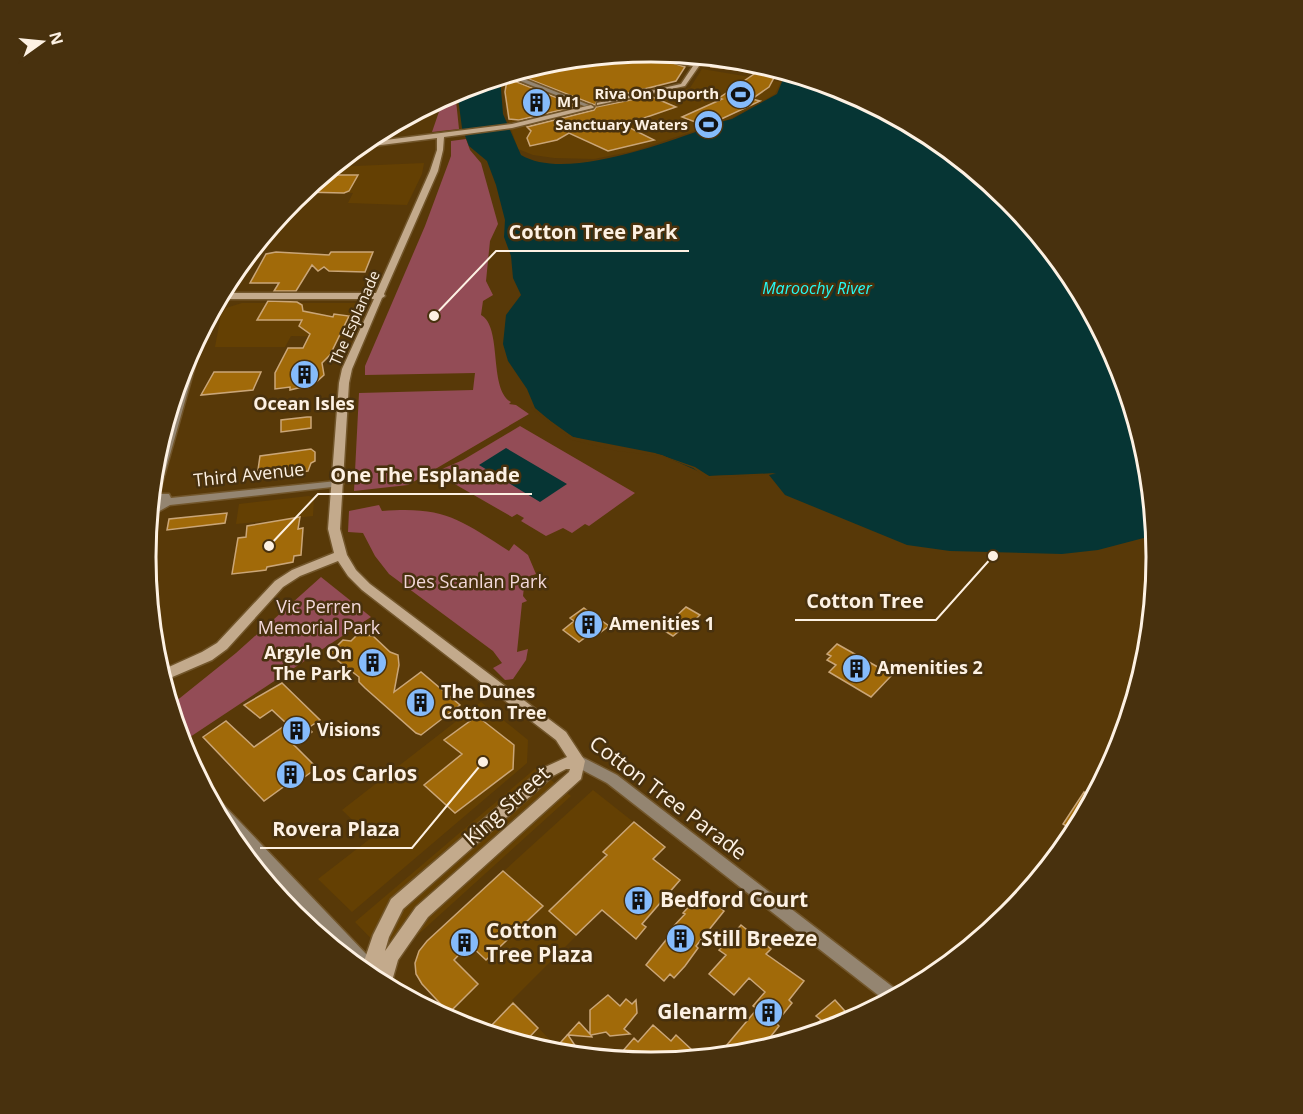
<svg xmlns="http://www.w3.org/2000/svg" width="1303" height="1114" viewBox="0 0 1303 1114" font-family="'Open Sans',sans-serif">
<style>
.built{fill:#644003}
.green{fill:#934c56}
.water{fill:#063534}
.pier{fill:#583908}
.building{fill:#a16a09;stroke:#caa678;stroke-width:1.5}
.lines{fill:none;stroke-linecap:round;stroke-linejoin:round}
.street-casing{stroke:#72562b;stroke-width:3}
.secondary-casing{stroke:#72562b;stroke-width:3}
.street{fill:#948571;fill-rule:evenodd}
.secondary{fill:#c3aa8c;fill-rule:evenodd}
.labels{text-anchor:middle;stroke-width:5;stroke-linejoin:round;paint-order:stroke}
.far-poi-label{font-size:15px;font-weight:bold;fill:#fdf1e3;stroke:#48310e;text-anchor:end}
.far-street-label{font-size:15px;fill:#fdf1e3;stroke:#48310e}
.far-water-label{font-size:16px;font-style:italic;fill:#25faf6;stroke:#48310e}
.poi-label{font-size:18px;font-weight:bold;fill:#fdf1e3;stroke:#48310e;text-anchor:start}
.street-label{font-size:18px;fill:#fdf1e3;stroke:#48310e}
.park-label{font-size:18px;fill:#f3d8da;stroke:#48310e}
.near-poi-label{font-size:21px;font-weight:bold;fill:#fdf1e3;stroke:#48310e;text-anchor:start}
.near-street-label{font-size:21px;fill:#fdf1e3;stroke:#48310e}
.rim{fill:none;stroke:#fdf1e3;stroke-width:3}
.leader{fill:none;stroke:#fdf1e3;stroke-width:2}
.callout-dot{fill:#fdf1e3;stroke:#48310e;stroke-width:2}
.callout-label{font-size:20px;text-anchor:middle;font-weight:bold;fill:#fdf1e3;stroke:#48310e;stroke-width:5;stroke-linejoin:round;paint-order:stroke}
</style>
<rect width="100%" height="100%" fill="#583908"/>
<!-- built -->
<path class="built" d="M702 69 781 82 775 94 730 119 634 151 594 159 554 158 533 155 518 149 506 114 502 77 593 113 690 88Z
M424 163 422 174 407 205 348 203 353 193 302 192 333 167Z
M242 303H358L362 305 347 337 291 336 285 347H215L221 315 226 308Z
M309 496 314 498 313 516 236 524 239 504Z
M481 702 528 740 527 763 352 912 318 879 371 838 342 810Z
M536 768 571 796 391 959 355 922Z
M593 790 665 847 512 1000 550 1040 541 1050 462 1026 422 984 415 963 419 951 427 941Z"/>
<!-- green -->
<path class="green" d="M455 91 459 129 432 132 444 97Z
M466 139 470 150 481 163 498 224 490 241 486 281 493 295 483 301 481 315C503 327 488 389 511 402L509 404 516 405 529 414 408 485 354 491 359 393 473 390 475 373 365 375V366L425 226 451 156V141Z
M520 426 635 493 589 526 585 524 572 533 563 528 546 536 521 521 524 518 517 514 512 517 446 479 450 474 442 469 463 460Z
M379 505 382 511C444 506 459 519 509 551L514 544 528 555 536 574 525 578 523 596 527 601 522 603 517 652 528 649 526 660 513 679 505 680 493 668 502 663 493 651 389 574 375 556 363 533 348 532 349 511Z
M321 577 371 617 184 741 180 736 170 706 236 653Z"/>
<!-- water -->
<path class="water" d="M786 72 845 90 933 136 1010 199 1072 276 1119 364 1148 459 1155 535 1098 550 1062 554 950 551 907 545 785 495 769 475 776 473 709 476 662 455 599 444 573 437 561 430 535 408 527 389 508 361 503 344 506 315 521 295 513 278 511 256 504 237 505 220 496 185 487 161 469 146 462 128 457 90 500 77 503 114 521 155C564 181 661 144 707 128L704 126 732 119 777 94Z
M506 448 567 484 540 502 479 465Z"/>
<!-- pier -->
<path class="pier" d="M531 407 573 437 655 453 695 467 709 476 777 474 708 479 693 468 662 456 617 451 572 440 533 410Z"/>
<!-- building -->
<path class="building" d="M640 52 685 67 676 81 597 101 595 105 513 73 553 61Z
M717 57 751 61 780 70 779 74H776L769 87 752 99 760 101 717 121 703 125 682 117 722 99 719 98 757 72 711 67Z
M508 74 509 79 578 106 519 120 509 119 505 92Z
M650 96 676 107 624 125 654 140 608 151 569 133 557 140 530 146 527 138 531 131 527 127 594 110 596 107Z
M324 175H358L349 191 344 193 302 192Z
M276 252 329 255 331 252H373L365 272 329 271 324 267 318 271 312 265 296 291H274L279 283H250L266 254Z
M268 301 297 302 302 305 303 311 333 317 334 314 349 316 330 355 322 363 324 375 314 384 290 390V387L275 389V373L288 348H303L310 334 299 326 302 320H257Z
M214 372H261L253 390 201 395Z
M307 417H311V428L281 432V420Z
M311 449 315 452V461L311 463 308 471 257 477 260 456Z
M227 513 225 523 167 530 169 519Z
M300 517 298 529 303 528 301 555 294 556 293 562 267 567 266 570 232 574 238 538 246 537 247 526Z
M686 607 700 615 685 629 683 628 673 636 658 627 667 619 671 621Z
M584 608 609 626 594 637 590 634 579 642 563 630 574 621 570 618Z
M358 634 373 636 390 652 398 655 399 665 394 692 421 672 460 705 421 735 416 733 365 688 359 682V677L329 654 343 640 351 641Z
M837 644 892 675 871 697 829 672 836 665 827 660 831 656 827 654Z
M282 683 320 720 308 728 312 732 294 745 317 768 296 783 293 780 264 801 203 737 226 721 254 747 287 724 272 710 260 718 244 705Z
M477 716 514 745 513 769 455 813 424 785 462 754 444 740Z
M1084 792 1094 798 1076 832 1063 824Z
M634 822 665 847 653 859 680 880 642 924 646 927 636 939 602 910 576 935 549 911 607 855 603 852Z
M503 871 543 906 486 960 469 944 454 960 478 984 449 1013 422 984 416 974 415 963 419 951 427 941Z
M701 893 724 911 696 946 698 948 685 966 674 978 670 974 664 981 646 965 674 930 672 928 685 914 683 913Z
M741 925 771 949 766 954 804 981 789 1000 792 1003 776 1023 779 1026 760 1050 736 1055 726 1046 757 1009 753 1006 765 992 749 978 734 995 709 974 726 955 719 950Z
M608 995 620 1006 626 999 632 1004 636 1000 637 1013 624 1029 630 1034 610 1036 606 1032 591 1035 592 1037 568 1035 582 1056 551 1053 579 1022 590 1034V1010Z
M835 1000 853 1020 821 1032 816 1025 821 1020 816 1016Z
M513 1003 538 1028 523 1044 496 1036 489 1028Z
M653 1025 671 1041 676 1035 691 1049 682 1060 651 1063 632 1061 622 1052 634 1038 638 1042Z"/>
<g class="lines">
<defs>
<path id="street" d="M510 75H514L589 105 584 106 510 77Z
M199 335 203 337 159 494 157 497H151L154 472 188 357Z
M337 481 341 482 343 484 341 486 170 505 149 517 150 508 159 503 161 494H169L171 498Z
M578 755 617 775 902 994 887 1002 607 783 573 765 571 761 573 757Z
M212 797 217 798 390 979 393 985 391 989 370 978 349 961 225 827 209 798Z"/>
<path id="secondary" d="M649 51 674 59 695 63 700 56H706L685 86 597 105V103L681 84 693 66 671 62 642 52Z
M591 105 594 107 593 108 512 128 444 137 443 150 438 171 384 294 385 296 382 298 352 369 349 383 340 529 347 555 356 570 370 584 566 732 585 761 581 779 428 917 398 960 390 988 375 980 376 977 375 980 361 970 373 935 391 899 543 768 567 757 556 740 362 590 348 576 338 561 300 576 283 587 227 649 212 660 163 681 160 671 202 652 217 643 275 581 292 570 334 553 328 529 339 383 342 369 374 299H226L222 296 226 293H376L430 171 437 150V138L357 148 362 143 512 124ZM566 769H570L569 772 416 907 385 951 389 937 403 909 553 776Z"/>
</defs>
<!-- street casing -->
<use href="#street" class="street-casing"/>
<!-- secondary casing -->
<use href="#secondary" class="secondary-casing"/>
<!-- street -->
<use href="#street" class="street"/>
<!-- secondary -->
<use href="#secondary" class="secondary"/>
</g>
<!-- icons -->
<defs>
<symbol id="stadium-disc" viewBox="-11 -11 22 22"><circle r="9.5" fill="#85bbfb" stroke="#48310e"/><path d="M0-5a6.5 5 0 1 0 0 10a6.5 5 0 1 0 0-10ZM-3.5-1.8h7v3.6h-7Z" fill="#111"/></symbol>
<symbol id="building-disc" viewBox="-11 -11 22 22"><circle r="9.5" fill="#85bbfb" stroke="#48310e"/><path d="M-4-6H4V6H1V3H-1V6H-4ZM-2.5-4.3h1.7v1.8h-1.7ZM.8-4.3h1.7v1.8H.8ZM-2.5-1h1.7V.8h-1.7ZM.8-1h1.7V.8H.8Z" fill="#111"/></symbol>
</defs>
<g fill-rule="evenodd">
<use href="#stadium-disc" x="724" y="78" width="33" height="33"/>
<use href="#building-disc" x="520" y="86" width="33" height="33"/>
<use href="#stadium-disc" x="692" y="108" width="33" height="33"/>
<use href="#building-disc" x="288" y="358" width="33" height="33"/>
<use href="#building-disc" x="572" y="608" width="33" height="33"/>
<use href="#building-disc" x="356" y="646" width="33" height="33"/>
<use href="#building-disc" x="840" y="652" width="33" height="33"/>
<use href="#building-disc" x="404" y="686" width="33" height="33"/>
<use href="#building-disc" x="280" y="714" width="33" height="33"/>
<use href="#building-disc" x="274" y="758" width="33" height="33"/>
<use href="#building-disc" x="622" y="884" width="33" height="33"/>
<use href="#building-disc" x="664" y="922" width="33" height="33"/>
<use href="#building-disc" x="448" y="926" width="33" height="33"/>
<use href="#building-disc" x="752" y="996" width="33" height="33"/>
</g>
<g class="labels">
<!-- far-poi labels -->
<g class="far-poi-label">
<text x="719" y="99">Riva On Duporth</text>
<text x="557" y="107" text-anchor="start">M1</text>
<text x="688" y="130">Sanctuary Waters</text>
</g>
<!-- far-street labels -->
<g class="far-street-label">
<text transform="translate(355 318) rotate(-66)" y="5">The Esplanade</text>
</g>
<!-- far-water labels -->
<g class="far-water-label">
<text x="817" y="294">Maroochy River</text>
</g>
<!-- poi labels -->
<g class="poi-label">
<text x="304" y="410" text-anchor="middle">Ocean Isles</text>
<text x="609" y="630">Amenities 1</text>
<text x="352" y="659" text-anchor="end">Argyle On<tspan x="352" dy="21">The Park</tspan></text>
<text x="877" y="674">Amenities 2</text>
<text x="441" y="698">The Dunes<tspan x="441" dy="21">Cotton Tree</tspan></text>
<text x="317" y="736">Visions</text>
</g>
<!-- street labels -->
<g class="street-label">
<text transform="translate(249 475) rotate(-6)" y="6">Third Avenue</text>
</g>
<!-- park labels -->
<g class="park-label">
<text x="475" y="588">Des Scanlan Park</text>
<text x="319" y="613">Vic Perren<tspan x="319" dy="21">Memorial Park</tspan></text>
</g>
<!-- near-poi labels -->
<g class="near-poi-label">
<text x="311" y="781">Los Carlos</text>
<text x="660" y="907">Bedford Court</text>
<text x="486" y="938">Cotton<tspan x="486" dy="24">Tree Plaza</tspan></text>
<text x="701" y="946">Still Breeze</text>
<text x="748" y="1019" text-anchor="end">Glenarm</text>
</g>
<!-- near-street labels -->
<g class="near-street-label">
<text transform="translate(668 798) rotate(37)" y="7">Cotton Tree Parade</text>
<text transform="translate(507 806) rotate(-42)" y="7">King Street</text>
</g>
</g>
<!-- crop -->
<path d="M0 0H1303V1114H0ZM156 557a495 495 0 1 1 990 0a495 495 0 1 1-990 0Z" fill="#48310e" fill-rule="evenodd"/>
<path class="rim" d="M156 557a495 495 0 1 1 990 0a495 495 0 1 1-990 0Z"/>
<!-- callouts -->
<path class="leader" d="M434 316L496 251H689M269 546L318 494H532M993 556L936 620H795M483 762L412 848H260"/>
<g class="callout-dot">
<circle cx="434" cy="316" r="6"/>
<circle cx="269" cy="546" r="6"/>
<circle cx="993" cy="556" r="6"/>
<circle cx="483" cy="762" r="6"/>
</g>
<g class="callout-label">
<text x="593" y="239">Cotton Tree Park</text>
<text x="425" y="482">One The Esplanade</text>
<text x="865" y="608">Cotton Tree</text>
<text x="336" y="836">Rovera Plaza</text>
</g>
<!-- north arrow -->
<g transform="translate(42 42) rotate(75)" stroke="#48310e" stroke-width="4.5" paint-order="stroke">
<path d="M0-4.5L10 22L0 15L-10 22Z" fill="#fdf1e3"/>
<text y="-9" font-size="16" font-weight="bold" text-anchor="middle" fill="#fdf1e3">N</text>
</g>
</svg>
